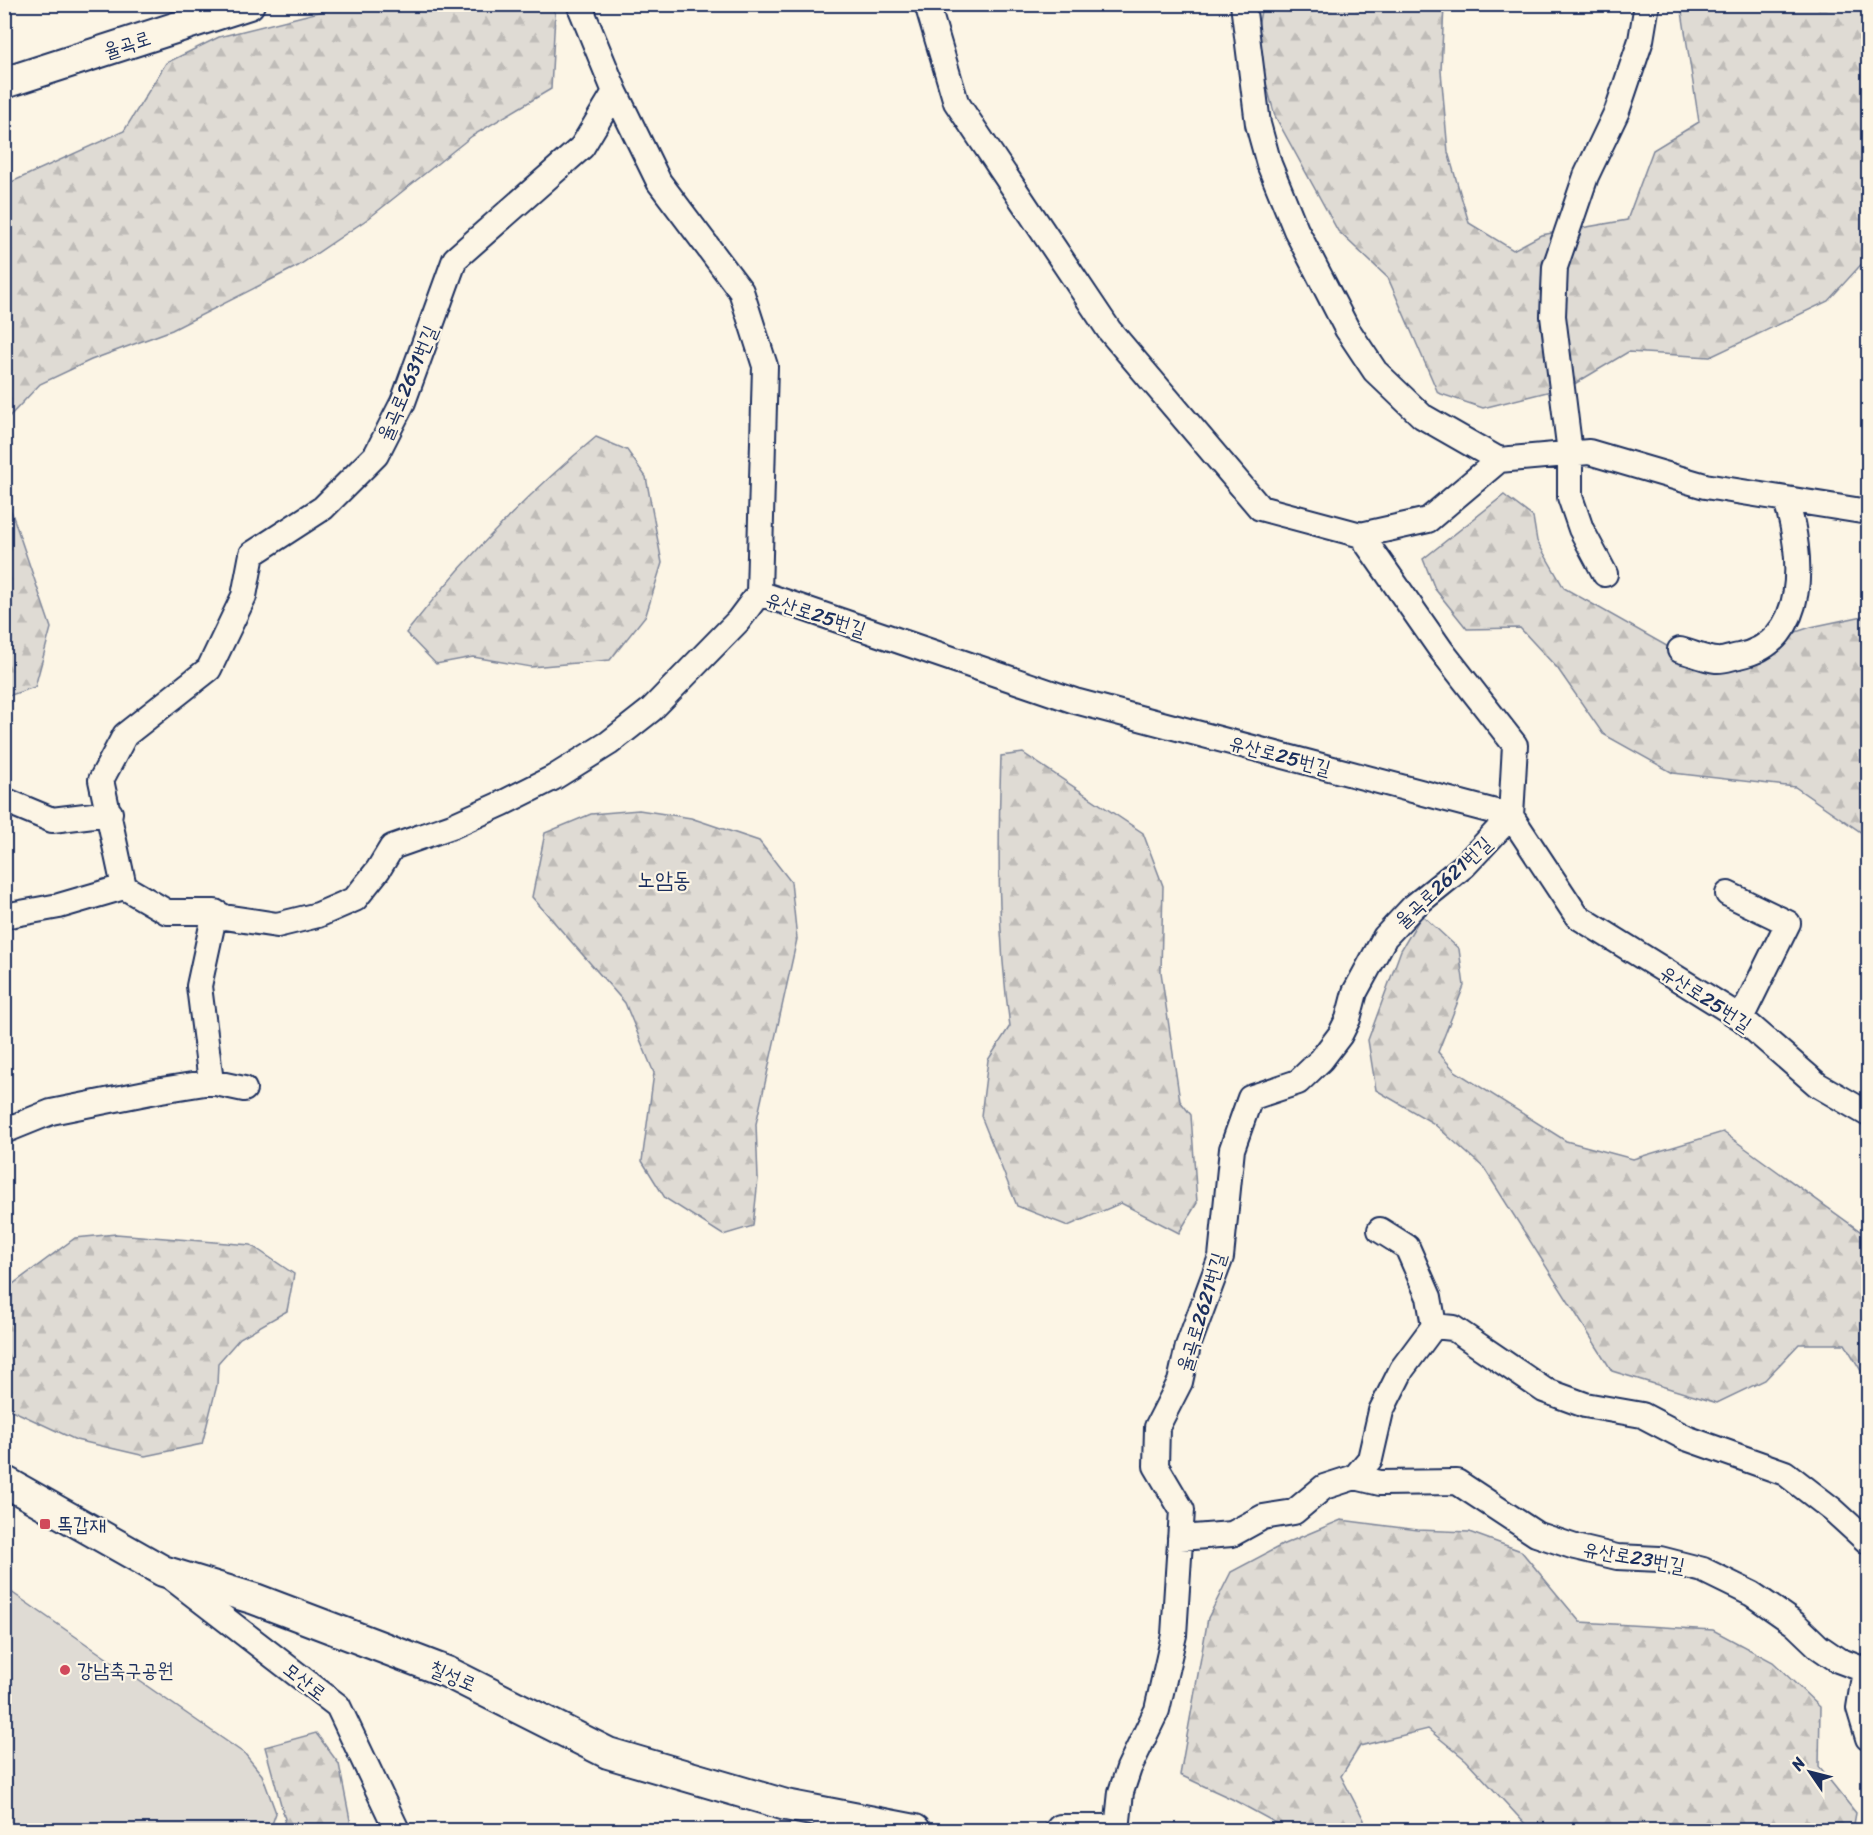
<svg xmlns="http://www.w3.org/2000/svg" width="1873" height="1835" viewBox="0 0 1873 1835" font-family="Sriracha,'Poor Story',sans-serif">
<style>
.forest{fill:url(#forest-firs);stroke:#7d8599;stroke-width:1.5}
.pitch{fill:#dfdbd4;stroke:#7d8599;stroke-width:1.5}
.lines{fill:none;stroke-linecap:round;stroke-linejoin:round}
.minor-casing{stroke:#1b2f5e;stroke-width:28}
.tertiary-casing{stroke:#1b2f5e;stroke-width:34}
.minor{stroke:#fcf5e5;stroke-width:24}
.tertiary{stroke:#fcf5e5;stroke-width:30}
.poi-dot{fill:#d1495b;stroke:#fcf5e5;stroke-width:2}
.labels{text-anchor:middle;stroke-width:4.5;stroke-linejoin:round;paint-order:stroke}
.street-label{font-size:20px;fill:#1b2f5e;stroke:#fcf5e5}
.poi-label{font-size:20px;fill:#1b2f5e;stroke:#fcf5e5;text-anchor:start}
.quarter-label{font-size:22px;fill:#1b2f5e;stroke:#fcf5e5}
</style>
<defs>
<pattern id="forest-firs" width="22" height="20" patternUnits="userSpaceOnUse" patternTransform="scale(1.5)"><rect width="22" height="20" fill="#dfdbd4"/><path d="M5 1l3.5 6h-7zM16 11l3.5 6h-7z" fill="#bfbcb8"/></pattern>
</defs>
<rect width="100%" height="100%" fill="#fcf5e5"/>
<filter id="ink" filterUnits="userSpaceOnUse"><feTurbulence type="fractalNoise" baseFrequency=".0167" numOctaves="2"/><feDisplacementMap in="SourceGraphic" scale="12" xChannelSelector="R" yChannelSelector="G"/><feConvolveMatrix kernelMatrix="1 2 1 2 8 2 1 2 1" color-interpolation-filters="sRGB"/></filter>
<g filter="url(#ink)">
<!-- forest -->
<path class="forest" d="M552 5 555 14 551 89 472 136 369 218 298 266 172 330 91 360 40 384 5 421V185L124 131 166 63 219 37 347 5Z
M1262 5H1444L1441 71 1448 152 1469 223 1513 250 1541 235 1627 220 1653 150 1699 122 1681 5H1868V257L1828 301 1710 357 1628 352 1571 386 1483 408 1438 393 1388 278 1338 231 1275 116 1255 44Z
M596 437 627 450 646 477 662 563 646 615 610 660 531 667 473 657 436 664 406 633C462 562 526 495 596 437Z
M4 490 51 628 35 687 5 697Z
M1504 495 1533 517 1537 541 1564 588 1679 653 1727 655 1811 627 1868 615V837L1795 787 1673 773 1603 734 1558 669 1520 628 1467 629 1435 589 1423 559Z
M1023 753 1143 833 1163 886 1161 972 1180 1101 1191 1115 1197 1203 1179 1233 1121 1203 1068 1226 1017 1206 981 1116 988 1060 1010 1026C997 936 998 846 1001 756Z
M639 810 691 818 759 841 791 882 797 939 756 1124 758 1179 753 1226 723 1235 665 1198 642 1161 654 1073 625 1003 532 897 545 833 591 814Z
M1422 915 1459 949 1464 986 1438 1052 1455 1071 1566 1141 1633 1159 1723 1132 1868 1237V1394L1866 1379 1845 1344H1799L1765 1380 1717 1403 1612 1371 1484 1168 1433 1123 1376 1090 1368 1040 1401 950Z
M116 1234 251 1245 294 1274 287 1311 240 1338 218 1363 217 1385 202 1444 145 1456 76 1440 5 1407V1290L75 1238Z
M1341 1520 1418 1530 1469 1532 1521 1551 1580 1622 1713 1630 1773 1662 1820 1707 1819 1767 1856 1813 1853 1830H1594L1583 1827H1528L1466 1760 1428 1729 1360 1746 1341 1776 1364 1820 1363 1830H1289L1232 1799 1180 1775 1208 1618 1231 1572 1284 1544Z
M316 1733 339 1764 352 1830H281L285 1819 265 1747Z"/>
<!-- pitch -->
<path class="pitch" d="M4 1587 245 1754 262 1775 276 1813 270 1830H5Z"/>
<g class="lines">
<defs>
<path id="minor" d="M579 4 615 92 659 182 741 291 765 366 759 593
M927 4 956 102 1109 330 1260 508 1361 535 1428 520 1499 460 1589 452 1705 486 1868 512
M1243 4 1258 124 1269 164 1296 230 1347 329 1375 371 1422 416 1499 460
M615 92 582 147 455 259 403 402 376 455 323 508 252 554 244 596 209 669 125 735 101 780 124 887 167 912H215L224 917 277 925 318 915 355 899 378 870 392 847 452 826 503 803 553 778 609 743 651 710 738 621 759 593
M1361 535 1441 650 1515 745 1511 816 1577 916 1741 1018 1818 1085 1868 1114
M1605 574 1581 529 1570 497V453L1553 316 1555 267 1586 176 1617 111 1641 40 1647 4
M759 593 1075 701 1511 816 1465 865 1413 907 1385 937 1355 992 1348 1019 1340 1035 1321 1060 1298 1082 1250 1098 1232 1149 1221 1257 1188 1346 1180 1382 1157 1427 1156 1466 1182 1510 1174 1635 1157 1710 1129 1768 1121 1792 1117 1830
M1680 650C1692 653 1705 659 1716 660 1723 661 1732 657 1739 656 1810 642 1803 554 1786 501
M4 800 52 820 110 813
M1728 894 1788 923 1741 1018
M4 916 59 906 124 887
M211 1082 199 986 215 912
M4 1131 51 1112 161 1090 211 1082 244 1089
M1380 1230 1407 1247 1429 1297 1434 1326
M1355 1477 1370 1459 1381 1411 1402 1369 1434 1326 1453 1328 1544 1390 1585 1405 1642 1415 1686 1438 1785 1473 1833 1510 1868 1542
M1180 1538 1232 1534 1263 1517 1294 1512 1324 1487 1355 1477 1380 1483 1457 1482 1536 1534 1575 1547 1617 1557 1660 1559 1703 1570 1752 1594 1795 1624 1819 1647 1838 1660 1865 1670 1859 1708 1868 1738
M172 1578 338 1706 397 1830"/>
<path id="tertiary" d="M4 83 249 4
M4 1481 163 1571 255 1599 447 1672 608 1753 786 1805 915 1830
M1061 1830H1110"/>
</defs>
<!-- minor casing -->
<use href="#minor" class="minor-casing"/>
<!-- tertiary casing -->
<use href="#tertiary" class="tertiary-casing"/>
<!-- minor -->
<use href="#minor" class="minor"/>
<!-- tertiary -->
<use href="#tertiary" class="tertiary"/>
</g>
</g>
<!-- markers -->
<g class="poi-dot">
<rect x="39" y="1518" width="12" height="12" rx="3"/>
<circle cx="65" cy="1670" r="6"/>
</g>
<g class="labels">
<!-- street labels -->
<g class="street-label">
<text transform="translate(127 44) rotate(-18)" y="7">율곡로</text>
<text transform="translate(407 383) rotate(-67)" y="7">율곡로2631번길</text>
<text transform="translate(816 614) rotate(18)" y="7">유산로25번길</text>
<text transform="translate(1280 755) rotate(15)" y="7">유산로25번길</text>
<text transform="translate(1443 882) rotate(-43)" y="7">율곡로2621번길</text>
<text transform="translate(1706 998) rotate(33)" y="7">유산로25번길</text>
<text transform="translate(1201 1312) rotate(-73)" y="7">율곡로2621번길</text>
<text transform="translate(1634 1557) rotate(10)" y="7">유산로23번길</text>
<text transform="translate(453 1676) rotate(23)" y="7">칠성로</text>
<text transform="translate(305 1681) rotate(38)" y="7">모산로</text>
</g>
<!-- poi labels -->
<g class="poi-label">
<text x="57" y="1531">똑갑재</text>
<text x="77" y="1677">강남축구공원</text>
</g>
<!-- quarter labels -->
<g class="quarter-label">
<text x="664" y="887">노암동</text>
</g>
</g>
<!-- margin -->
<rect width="1873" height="1835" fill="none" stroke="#fcf5e5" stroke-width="24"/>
<rect x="12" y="12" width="1849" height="1811" fill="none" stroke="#1b2f5e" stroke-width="2" filter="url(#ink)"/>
<!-- north arrow -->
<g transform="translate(1810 1772) rotate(305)" stroke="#fcf5e5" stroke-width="4.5" paint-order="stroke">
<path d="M0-4.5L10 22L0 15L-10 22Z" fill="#1b2f5e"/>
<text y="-9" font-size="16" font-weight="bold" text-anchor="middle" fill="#1b2f5e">N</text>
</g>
</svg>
